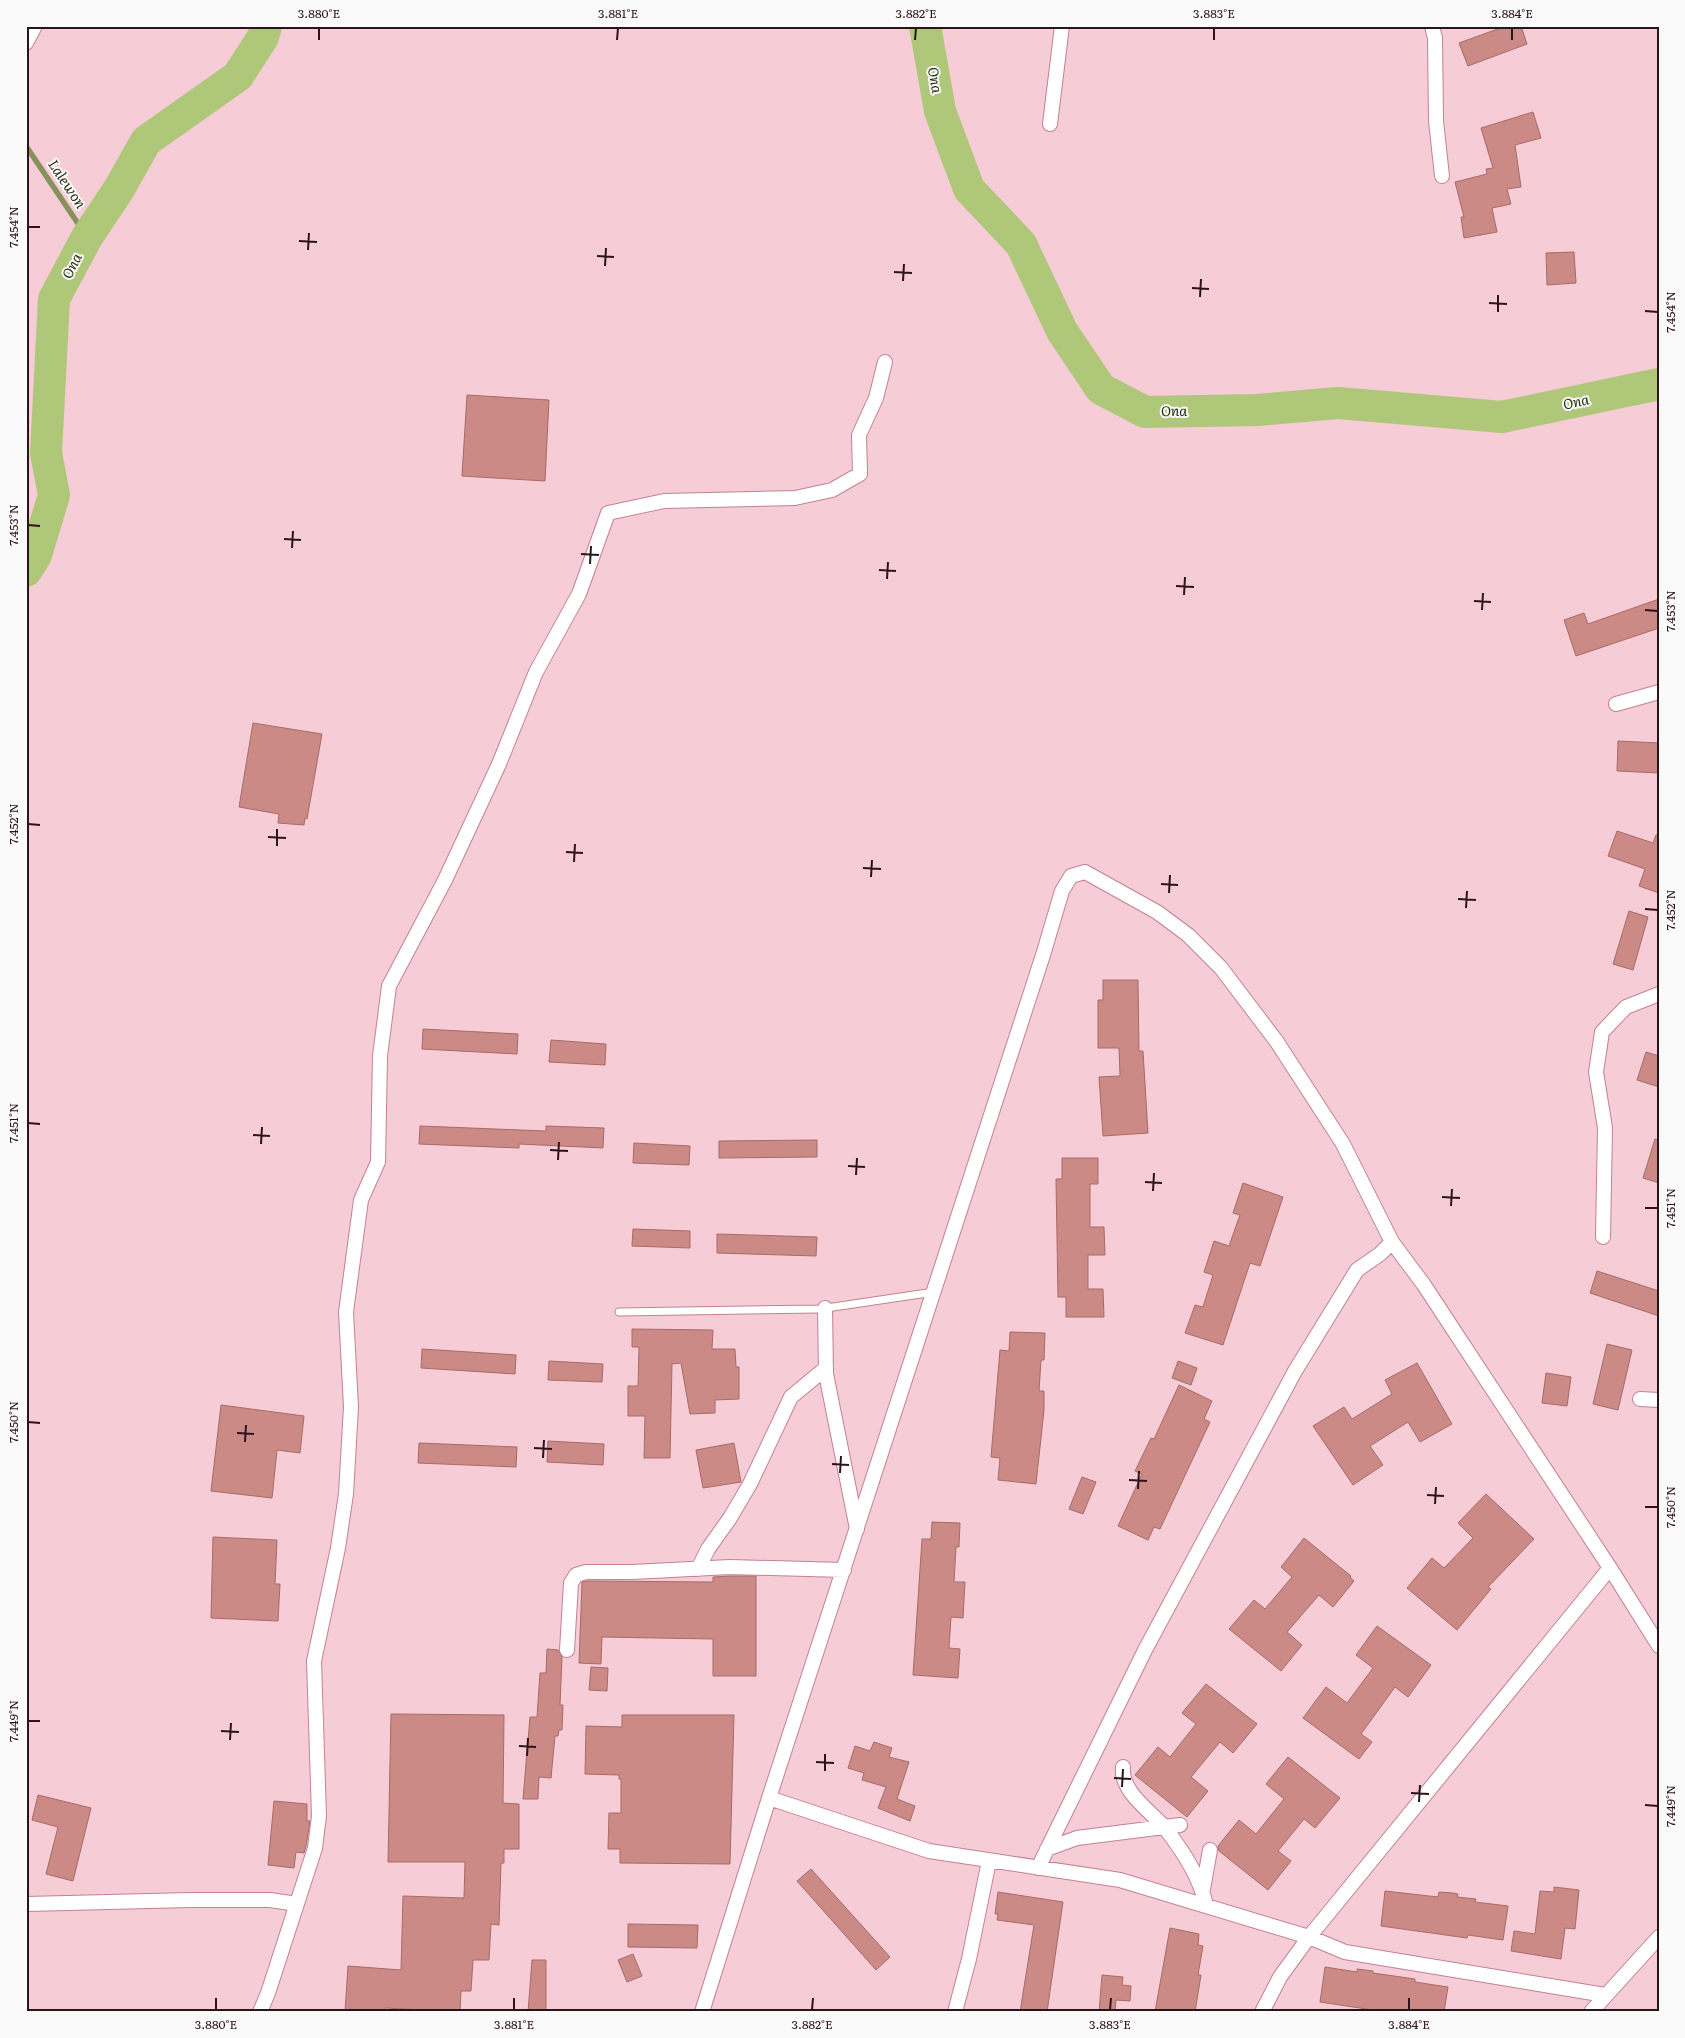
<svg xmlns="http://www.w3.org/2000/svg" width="1685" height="2038" viewBox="0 0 1685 2038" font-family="Literata,serif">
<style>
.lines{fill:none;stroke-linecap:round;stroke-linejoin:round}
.stream{stroke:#88915c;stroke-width:5.5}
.river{stroke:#afc778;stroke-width:32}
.building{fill:#cb8a86;stroke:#a96a67}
.lane-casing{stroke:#c28293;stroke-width:9}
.street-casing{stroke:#c28293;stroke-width:16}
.lane{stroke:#fff;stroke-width:7}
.street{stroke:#fff;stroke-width:14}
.ticks{fill:none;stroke:#2c141b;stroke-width:2}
.labels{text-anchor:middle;stroke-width:4;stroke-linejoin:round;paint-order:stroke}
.water-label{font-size:14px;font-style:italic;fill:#262f0d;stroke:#fafafa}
.neatline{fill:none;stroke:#2c141b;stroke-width:2}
.ticks-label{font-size:12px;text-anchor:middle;fill:#2c141b}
</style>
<rect width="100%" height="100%" fill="#f6ccd6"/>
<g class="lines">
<!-- stream -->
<path class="stream" d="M26 146 87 237"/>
<!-- river -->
<path class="river" d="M925 26 940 111 969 189 1021 244 1062 331 1101 389 1145 412 1257 410 1338 403 1502 417 1659 384
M26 571 36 555 54 495 46 453 54 299 87 237 119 189 146 141 238 76 263 37 266 26"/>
</g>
<!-- building -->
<path class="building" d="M1506 26H1521L1527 44 1468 66 1459 43Z
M1533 112 1541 138 1515 145 1521 187 1507 189 1511 204 1492 208 1497 232 1464 238 1461 217H1464L1455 182 1487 174 1486 169 1493 168 1481 128Z
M1574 252 1576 283 1547 285 1546 253Z
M467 395 549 400 545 481 462 476Z
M1659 599V628L1576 656 1564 620 1584 613 1588 624Z
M253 723 322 734 307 819 305 818 304 825 278 823 279 814 239 807Z
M1618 741 1659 743V773L1617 771Z
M1617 831 1653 843 1656 835H1659V893L1639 886 1645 869 1608 856Z
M1629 911 1648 917 1633 970 1613 964Z
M1103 980H1138L1139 1051H1143L1148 1133 1103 1136 1099 1077 1120 1076 1119 1048H1098V1000H1103Z
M423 1029 518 1034 517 1054 422 1049Z
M551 1040 606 1044 605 1065 549 1062Z
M1646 1052 1659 1056V1087L1637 1080Z
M420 1126 546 1131V1126L604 1128 603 1148 519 1144V1148L419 1144Z
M1655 1139 1659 1140V1183L1643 1178Z
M817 1140V1157L719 1158V1141Z
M634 1143 690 1146 689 1165 633 1163Z
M1062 1158H1098V1184H1090V1227H1104L1105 1255H1088V1289H1103L1104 1317H1066V1297H1058L1056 1179H1062Z
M1243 1183 1283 1197 1260 1266 1250 1263 1223 1345 1185 1333 1195 1305 1203 1307 1213 1275 1204 1272 1214 1241 1229 1246 1240 1215 1233 1213Z
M633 1229 690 1231V1248L632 1246Z
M717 1234 817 1237 816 1256 717 1253Z
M1597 1271 1659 1291V1316L1590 1293Z
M632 1329 713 1330 712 1349H735L736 1367H739V1399L715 1400V1413L690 1414 681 1363 672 1364 670 1458H644L645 1416H628V1386H638L639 1347H632Z
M1010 1332 1045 1333 1044 1360H1041L1039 1391H1044V1410L1036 1484 998 1480 1000 1458 991 1457 1000 1350 1009 1351Z
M1607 1344 1632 1350 1618 1410 1593 1404Z
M422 1349 516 1355 515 1374 421 1368Z
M549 1361 603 1364 602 1382 548 1380Z
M1178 1361 1197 1368 1191 1385 1172 1378Z
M1417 1363 1452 1424 1420 1442 1408 1422 1370 1446 1383 1465 1353 1485 1313 1426 1344 1407 1352 1419 1392 1394 1385 1380Z
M1546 1373 1571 1377 1567 1406 1542 1403Z
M1179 1385 1212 1401 1204 1419 1210 1422 1160 1529 1154 1527 1148 1540 1118 1526 1142 1474 1135 1471 1151 1438 1154 1439Z
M221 1405 304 1416 300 1453 277 1450 272 1498 211 1491Z
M548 1441 604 1444 603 1465 547 1462Z
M419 1443 517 1447 516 1467 418 1463Z
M734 1443 741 1482 703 1488 696 1450Z
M1082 1477 1096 1482 1083 1514 1069 1509Z
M1486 1494 1534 1539 1488 1587 1491 1589 1457 1630 1407 1588 1432 1558 1444 1568 1473 1538 1458 1523Z
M932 1522 960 1523 959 1547H956L954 1582H965L963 1618 951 1617 949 1648 960 1649 958 1678 913 1675 922 1539H931Z
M213 1537 277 1540 275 1584H280L278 1621 211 1618Z
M1304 1538 1351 1576 1350 1577 1354 1581 1333 1607 1319 1595 1287 1632 1302 1645 1281 1671 1229 1629 1254 1600 1265 1609 1292 1577 1281 1567Z
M730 1576H756V1676H713V1639L602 1637 601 1664 579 1663 582 1582 587 1581 713 1582V1577Z
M1377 1626 1431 1665 1408 1697 1395 1687 1361 1734 1372 1742 1359 1759 1303 1718 1326 1687 1347 1703 1373 1668 1356 1655Z
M547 1649 558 1650 562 1657 560 1705H563L562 1730H559L558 1736H555L551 1778 539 1777 538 1799H523L530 1717H537L540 1673H546Z
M591 1667 608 1668 607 1691 589 1690Z
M1206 1684 1257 1724 1233 1753 1220 1742 1191 1777 1208 1791 1187 1817 1135 1775 1158 1747 1170 1757 1196 1724 1182 1713Z
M391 1714 504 1715 503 1803 519 1804V1849H504V1863H501L499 1925 491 1924 489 1960H473L471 1991H461L460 2012H422L423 2010 385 2008 384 2012H345L348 1966 401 1970 403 1896 464 1898 465 1862H388Z
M622 1715H734L730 1864 620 1863V1849H608L609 1813H621V1779H619V1775L585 1774 586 1726 622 1727Z
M874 1742 892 1748 889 1757 909 1762 897 1799 915 1806 910 1821 878 1808 886 1787 862 1780 864 1773 848 1768 855 1746 870 1751Z
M1288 1757 1340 1798 1315 1828 1304 1819 1278 1851 1291 1861 1268 1890 1219 1851 1218 1846 1239 1820 1256 1834 1284 1799 1266 1784Z
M38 1795 91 1808 73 1881 46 1874 58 1827 32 1820Z
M274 1801 307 1804V1821H310L306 1846 304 1853 296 1852 294 1868 268 1865Z
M811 1869 890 1957 876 1970 797 1881Z
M1554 1887 1579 1890 1575 1929 1565 1928 1561 1959 1511 1951 1514 1931 1535 1934 1540 1891 1554 1892Z
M1385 1891 1438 1897 1439 1892 1453 1893 1458 1894 1457 1897 1476 1899 1475 1902 1508 1906 1503 1940 1468 1935 1467 1938 1381 1926Z
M998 1892 1063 1902 1047 2012H1020L1034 1925 997 1920 998 1914H995Z
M628 1924 698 1925 697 1948 628 1947Z
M1170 1928 1199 1934 1198 1945 1203 1946 1198 1975H1201L1195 2012H1155Z
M633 1954 642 1976 627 1982 618 1960Z
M532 1960H546V2012H528Z
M1325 1967 1357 1972V1969L1373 1971V1973L1415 1979V1982L1448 1987 1444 2012H1372L1373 2010 1320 2002Z
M1102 1975 1123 1977 1122 1985 1131 1986 1130 2001 1116 2000 1115 2012H1099Z"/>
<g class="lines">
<defs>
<path id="lane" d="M619 1312 820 1309 934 1292"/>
<path id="street" d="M1432 26 1435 38 1436 121 1442 176
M26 43 35 26
M1050 124 1062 26
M1616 704 1659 692
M1603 1237 1605 1128 1596 1072 1602 1032 1626 1007 1659 994
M825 1308 826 1374 857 1529
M1640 1399 1659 1400
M698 1569 708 1549 730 1518 750 1484 791 1397 826 1368
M567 1650 571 1583 576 1575 586 1572H632L730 1567 844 1570
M1123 1767C1120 1792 1152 1812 1165 1828 1183 1851 1201 1878 1206 1906
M769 1798 929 1851 1120 1880 1309 1937 1345 1952 1605 1995
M1047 1849 1077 1838 1180 1825
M1038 1868 1145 1650 1295 1371 1357 1270 1380 1254 1392 1242 1424 1285 1610 1568 1659 1646
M1203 1889 1210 1850
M26 1904 191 1900H270L297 1904
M260 2012 268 1993 315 1848 319 1816 314 1661 338 1548 346 1494 351 1407 346 1312 361 1200 378 1162 380 1056 389 986 445 880 499 764 536 672 579 594 608 513 664 501 795 498 832 490 860 474 859 435 876 398 885 362
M702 2012 769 1798 1043 955 1062 891 1071 876 1085 872 1157 912 1188 935 1221 968 1277 1042 1343 1144 1392 1242
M955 2012 969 1959 989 1861
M1262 2012 1280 1977 1309 1937 1610 1568
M1591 2012 1659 1937"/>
</defs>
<!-- lane casing -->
<use href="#lane" class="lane-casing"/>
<!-- street casing -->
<use href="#street" class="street-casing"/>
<!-- lane -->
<use href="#lane" class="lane"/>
<!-- street -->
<use href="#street" class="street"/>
</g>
<!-- ticks -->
<path class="ticks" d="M319 40V28M617 40 618 28M915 40 916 28M1214 40V28M1512 40V28M28 227H40M299 241 317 242M308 250 309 233M597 256 614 257M605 266 606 248M894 272 912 273M903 281 904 264M1192 288 1209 289M1200 297 1201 279M1489 303 1507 304M1645 311 1658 312M1498 312V295M28 525 40 526M284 539 301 540M292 548 293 531M581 554 599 555M590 564 591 546M879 570 896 571M887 579 888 562M1176 586 1194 587M1184 595 1185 577M1474 601 1491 602M1482 610 1483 593M1645 610 1658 611M28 824 40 825M268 837 286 838M277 846V829M566 852 583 853M574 862 575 844M863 868 881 869M871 877 872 860M1161 884 1178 885M1169 893 1170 875M1458 899 1476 900M1466 908 1467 891M1645 909 1658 910M28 1123 40 1124M253 1135 270 1136M261 1144 262 1127M550 1150 568 1151M558 1160 559 1142M848 1166 865 1167M856 1175 857 1158M1145 1182 1162 1183M1153 1191 1154 1173M1442 1197 1460 1198M1451 1206 1452 1189M1645 1208H1658M28 1422 40 1423M237 1433 254 1434M245 1442 246 1425M534 1448 552 1449M543 1458 544 1440M832 1464 849 1465M840 1473 841 1456M1129 1480 1147 1481M1138 1489 1139 1471M1427 1495 1444 1496M1435 1504 1436 1487M1645 1507H1658M28 1721H40M221 1731 239 1732M230 1740 231 1723M519 1746 536 1747M527 1756 528 1738M816 1762 834 1763M825 1771V1754M1114 1778 1131 1779M1122 1787 1123 1769M1411 1793 1429 1794M1419 1802 1420 1785M1645 1805 1658 1806M216 2010V1998M514 2010V1998M812 2010 813 1998M1110 2010 1111 1998M1409 2010V1998"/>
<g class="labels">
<!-- water labels -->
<g class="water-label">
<text transform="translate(935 80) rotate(80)" y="5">Ona</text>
<text transform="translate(67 184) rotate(56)" y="5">Lalewon</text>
<text transform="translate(72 266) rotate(-63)" y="5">Ona</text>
<text transform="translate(1576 402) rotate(-12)" y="5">Ona</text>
<text transform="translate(1174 411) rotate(-1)" y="5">Ona</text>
</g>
</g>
<!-- border -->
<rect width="1685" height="2038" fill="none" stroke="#fafafa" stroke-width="55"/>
<rect x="28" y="28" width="1630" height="1982" class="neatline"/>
<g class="ticks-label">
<text x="319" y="18">3.880°E</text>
<text x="618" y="18">3.881°E</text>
<text x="916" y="18">3.882°E</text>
<text x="1214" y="18">3.883°E</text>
<text x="1512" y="18">3.884°E</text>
<text transform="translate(14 227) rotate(-90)" y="4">7.454°N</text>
<text transform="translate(1671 312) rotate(-90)" y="4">7.454°N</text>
<text transform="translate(14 525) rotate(-90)" y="4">7.453°N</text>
<text transform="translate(1671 611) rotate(-90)" y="4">7.453°N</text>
<text transform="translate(14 824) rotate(-90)" y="4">7.452°N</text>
<text transform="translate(1671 910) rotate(-90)" y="4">7.452°N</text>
<text transform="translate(14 1123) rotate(-90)" y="4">7.451°N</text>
<text transform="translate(1671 1208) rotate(-90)" y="4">7.451°N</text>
<text transform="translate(14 1422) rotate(-90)" y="4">7.450°N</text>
<text transform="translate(1671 1507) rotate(-90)" y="4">7.450°N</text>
<text transform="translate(14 1721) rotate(-90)" y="4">7.449°N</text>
<text transform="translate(1671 1806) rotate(-90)" y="4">7.449°N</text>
<text x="216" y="2029">3.880°E</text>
<text x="514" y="2029">3.881°E</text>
<text x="812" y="2029">3.882°E</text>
<text x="1110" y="2029">3.883°E</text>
<text x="1409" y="2029">3.884°E</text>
</g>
</svg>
